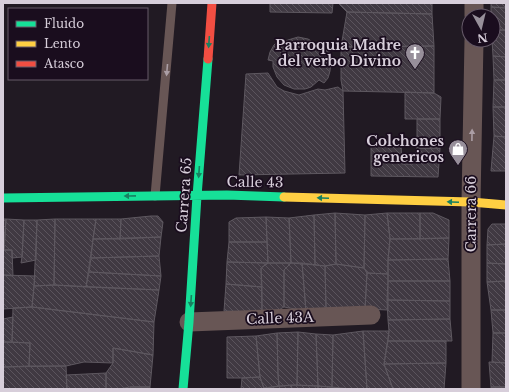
<svg xmlns="http://www.w3.org/2000/svg" width="509" height="392" viewBox="0 0 509 392" font-family="'Libre Baskerville',serif">
<style>
.building{fill:url(#building-back-hatch);stroke:#5e5860}
.lines{fill:none;stroke-linecap:round;stroke-linejoin:round}
.lane{stroke:#685655;stroke-width:9}
.street{stroke:#685655;stroke-width:19}
.fast{stroke:#16e098;stroke-width:9}
.slow{stroke:#ffcf43;stroke-width:9}
.jam{stroke:#f24e42;stroke-width:9}
.oneway{fill:#188161}
.oneway2{fill:#ab9ea5}
.labels{text-anchor:middle;stroke-width:3.5;stroke-linejoin:round;paint-order:stroke}
.poi-label{font-size:14px;font-weight:bold;fill:#d7ceda;stroke:#1a0d1e;text-anchor:end}
.street-label{font-size:14px;fill:#d7ceda;stroke:#1a0d1e}
</style>
<defs>
<pattern id="building-back-hatch" width="6" height="6" patternUnits="userSpaceOnUse"><rect width="6" height="6" fill="#403942"/><path d="M-1 5l2 2M0 0l6 6M5-1l2 2" fill="none" stroke="#5b545d"/></pattern>
</defs>
<rect width="100%" height="100%" fill="#211a23"/>
<!-- building -->
<path class="building" d="M270 3H333L332 13 270 12Z
M338 3H432V14L347 12Z
M491 3H506V8L491 7Z
M491 7 506 8V30H493V16H491Z
M347 12 432 14 434 46 341 47Z
M493 30H506V57L493 56 492 40H493Z
M298 37 308 39 313 42 321 49 326 45 329 51 331 57 330 71 328 78 324 83 319 80 311 87 305 89H294L284 85 277 77 273 67V61L268 60 270 52 274 45 280 39 284 42 288 40Z
M434 46V93L343 91 341 80V47Z
M493 56 506 57V80H494Z
M268 73 277 87 284 91 299 95 318 89 325 90 338 87 343 91 345 173 239 175 246 74Z
M494 80H506V107H493Z
M405 92 434 93 441 97 440 119H405Z
M493 107H506V137L494 136Z
M417 119H440V148H417Z
M494 136 506 137V171H491Z
M401 145 402 164H413L417 148H440L438 177 371 176V147Z
M335 213 365 215 364 268 336 264Z
M335 213 336 264 325 266 315 265 314 215Z
M387 213H420V239H390Z
M387 213 390 239 388 260V274L367 273 364 268 365 215Z
M420 213H433L449 220V238L420 239Z
M314 215 315 265 291 263 289 218Z
M151 216H158L163 222 161 237 120 239 121 219Z
M266 217 289 218 291 263H268Z
M266 217 267 242H229V222L236 218Z
M3 219H6L4 250H3Z
M6 219 24 220 22 257 12 258V250H4Z
M55 219 54 285 34 286 37 220Z
M55 219H96L86 287 54 285Z
M96 219H121L120 239H93Z
M24 220H37L36 260 21 263 22 257Z
M492 224H506V244L487 245 488 229Z
M161 237 159 256 91 258 93 239Z
M449 238 448 259 388 260 390 239Z
M229 242H267L268 263 227 262Z
M506 244V264L487 263V245Z
M3 250H12L13 276 3 275Z
M159 256 161 276 89 272 91 258Z
M448 259 450 281H388V260Z
M227 262 268 263 261 268 262 287 226 284Z
M268 263H291L284 270V307L275 312H262L261 268Z
M291 263H302L306 311 284 307V270Z
M302 263 325 266 326 308 306 311Z
M487 263 506 264V281L487 282Z
M336 264 364 268 367 273 365 309 326 308 325 266Z
M89 272 161 276 159 290 86 287Z
M367 273 388 274V310L365 309Z
M3 275 35 276 32 307 3 309Z
M388 281H450V301L387 300Z
M506 281V310H491L487 282Z
M226 284 262 287V312L224 311Z
M54 285 159 290 154 322 32 307 34 286Z
M387 300 450 301V319L388 320Z
M32 307 154 322 153 355 113 348V363L84 362 66 366H29L30 343 12 342 13 308Z
M491 310H506V333H493Z
M13 317 12 342H3V319Z
M450 319 452 341H388L389 331 388 320Z
M363 331 367 389H351L332 387 333 335Z
M363 331H389L384 364 393 389H367Z
M298 332 316 334 318 386 297 385Z
M298 332 297 385 279 386 278 374 277 333Z
M277 333 278 374 279 386 264 388 260 377 256 336Z
M493 333H506V363L492 362Z
M316 334 333 335 332 387 318 386Z
M256 336 260 377 242 378H227V337Z
M388 341H446V363L384 364Z
M3 342 30 343 29 366 3 367Z
M113 348 153 355 150 387H130L119 389H106V373L113 363Z
M489 362 506 363V387H491Z
M446 363 444 389H393L384 364Z
M66 366 67 389H3V367Z
M106 373V389H67L66 375Z
M260 377 264 389H241L242 378Z
M291 385 318 386V389H292Z
M291 385 292 389H264V388Z
M318 386 340 388V389H318Z
M130 387H150V389H130Z
M491 387H506V389H491Z"/>
<g class="lines">
<!-- lane -->
<path class="lane" d="M155 196 172 3"/>
<!-- street -->
<path class="street" d="M474 16V3
M189 322 371 315
M471 389V202L474 40"/>
<!-- fast -->
<path class="fast" d="M3 198 227 195 284 197
M183 389 189 322 197 196 208 59"/>
<!-- slow -->
<path class="slow" d="M284 197 471 202 506 205"/>
<!-- jam -->
<path class="jam" d="M208 59 212 3"/>
</g>
<!-- one-way arrows -->
<defs><path id="oneway-solid" d="M-6-.8H1V-3.2L6.5 0L1 3.2V.8H-6Z"/></defs>
<g class="oneway">
<use href="#oneway-solid" transform="translate(209 42) rotate(94)"/>
<use href="#oneway-solid" transform="translate(199 172) rotate(94)"/>
<use href="#oneway-solid" transform="translate(130 196) rotate(179)"/>
<use href="#oneway-solid" transform="translate(323 198) rotate(-178)"/>
<use href="#oneway-solid" transform="translate(453 202) rotate(-178)"/>
<use href="#oneway-solid" transform="translate(191 301) rotate(94)"/>
</g>
<g class="oneway2">
<use href="#oneway-solid" transform="translate(167 70) rotate(95)"/>
<use href="#oneway-solid" transform="translate(472 135) rotate(-89)"/>
</g>
<!-- icons -->
<defs>
<symbol id="church-pin" viewBox="-11 -11 22 30"><path d="M0 17L-7.5 6A9.5 9.5 0 1 1 7.5 6Z" fill="#978f9a" stroke="#1a0d1e"/><path d="M-1.2-6h2.4v3.5h3.3v2.4h-3.3V6h-2.4V-.1h-3.3v-2.4h3.3Z" fill="#fff"/></symbol>
<symbol id="shop-pin" viewBox="-11 -11 22 30"><path d="M0 17L-7.5 6A9.5 9.5 0 1 1 7.5 6Z" fill="#978f9a" stroke="#1a0d1e"/><path d="M-5-2.5h2.3a2.7 3.5 0 0 1 5.4 0H5L5.5 6h-11ZM-1.5-2.5h3a1.5 2.3 0 0 0-3 0Z" fill="#fff"/></symbol>
</defs>
<g fill-rule="evenodd">
<use href="#church-pin" x="404" y="42" width="22" height="30"/>
<use href="#shop-pin" x="447" y="138" width="22" height="30"/>
</g>
<g class="labels">
<!-- poi labels -->
<g class="poi-label">
<text x="401" y="50">Parroquia Madre<tspan x="401" dy="16">del verbo Divino</tspan></text>
<text x="444" y="146">Colchones<tspan x="444" dy="16">genericos</tspan></text>
</g>
<!-- street labels -->
<g class="street-label">
<text transform="translate(255 182) rotate(1)" y="5">Calle 43</text>
<text transform="translate(184 195) rotate(-86)" y="5">Carrera 65</text>
<text transform="translate(471 214) rotate(-90)" y="5">Carrera 66</text>
<text transform="translate(280 318) rotate(-2)" y="5">Calle 43A</text>
</g>
</g>
<!-- border -->
<rect width="509" height="392" fill="none" stroke="#d7ceda" stroke-width="8"/>
<!-- legend -->
<rect x="8" y="8" width="140" height="72" fill="#1a0d1e" stroke="#665a69"/>
<rect x="16" y="21" width="20" height="6" fill="#16e098" stroke="#665a69"/>
<text x="44" y="28" font-size="12" fill="#d7ceda">Fluido</text>
<rect x="16" y="41" width="20" height="6" fill="#ffcf43" stroke="#665a69"/>
<text x="44" y="48" font-size="12" fill="#d7ceda">Lento</text>
<rect x="16" y="61" width="20" height="6" fill="#f24e42" stroke="#665a69"/>
<text x="44" y="68" font-size="12" fill="#d7ceda">Atasco</text>
<!-- north arrow -->
<g transform="translate(481 28) rotate(172)"><circle r="19" fill="#1a0d1e" stroke="#665a69"/>
<path d="M0-3L7 15L0 10L-7 15Z" fill="#978f9a"/>
<text y="-6" font-size="11" font-weight="bold" text-anchor="middle" fill="#d7ceda">N</text>
</g>
</svg>
